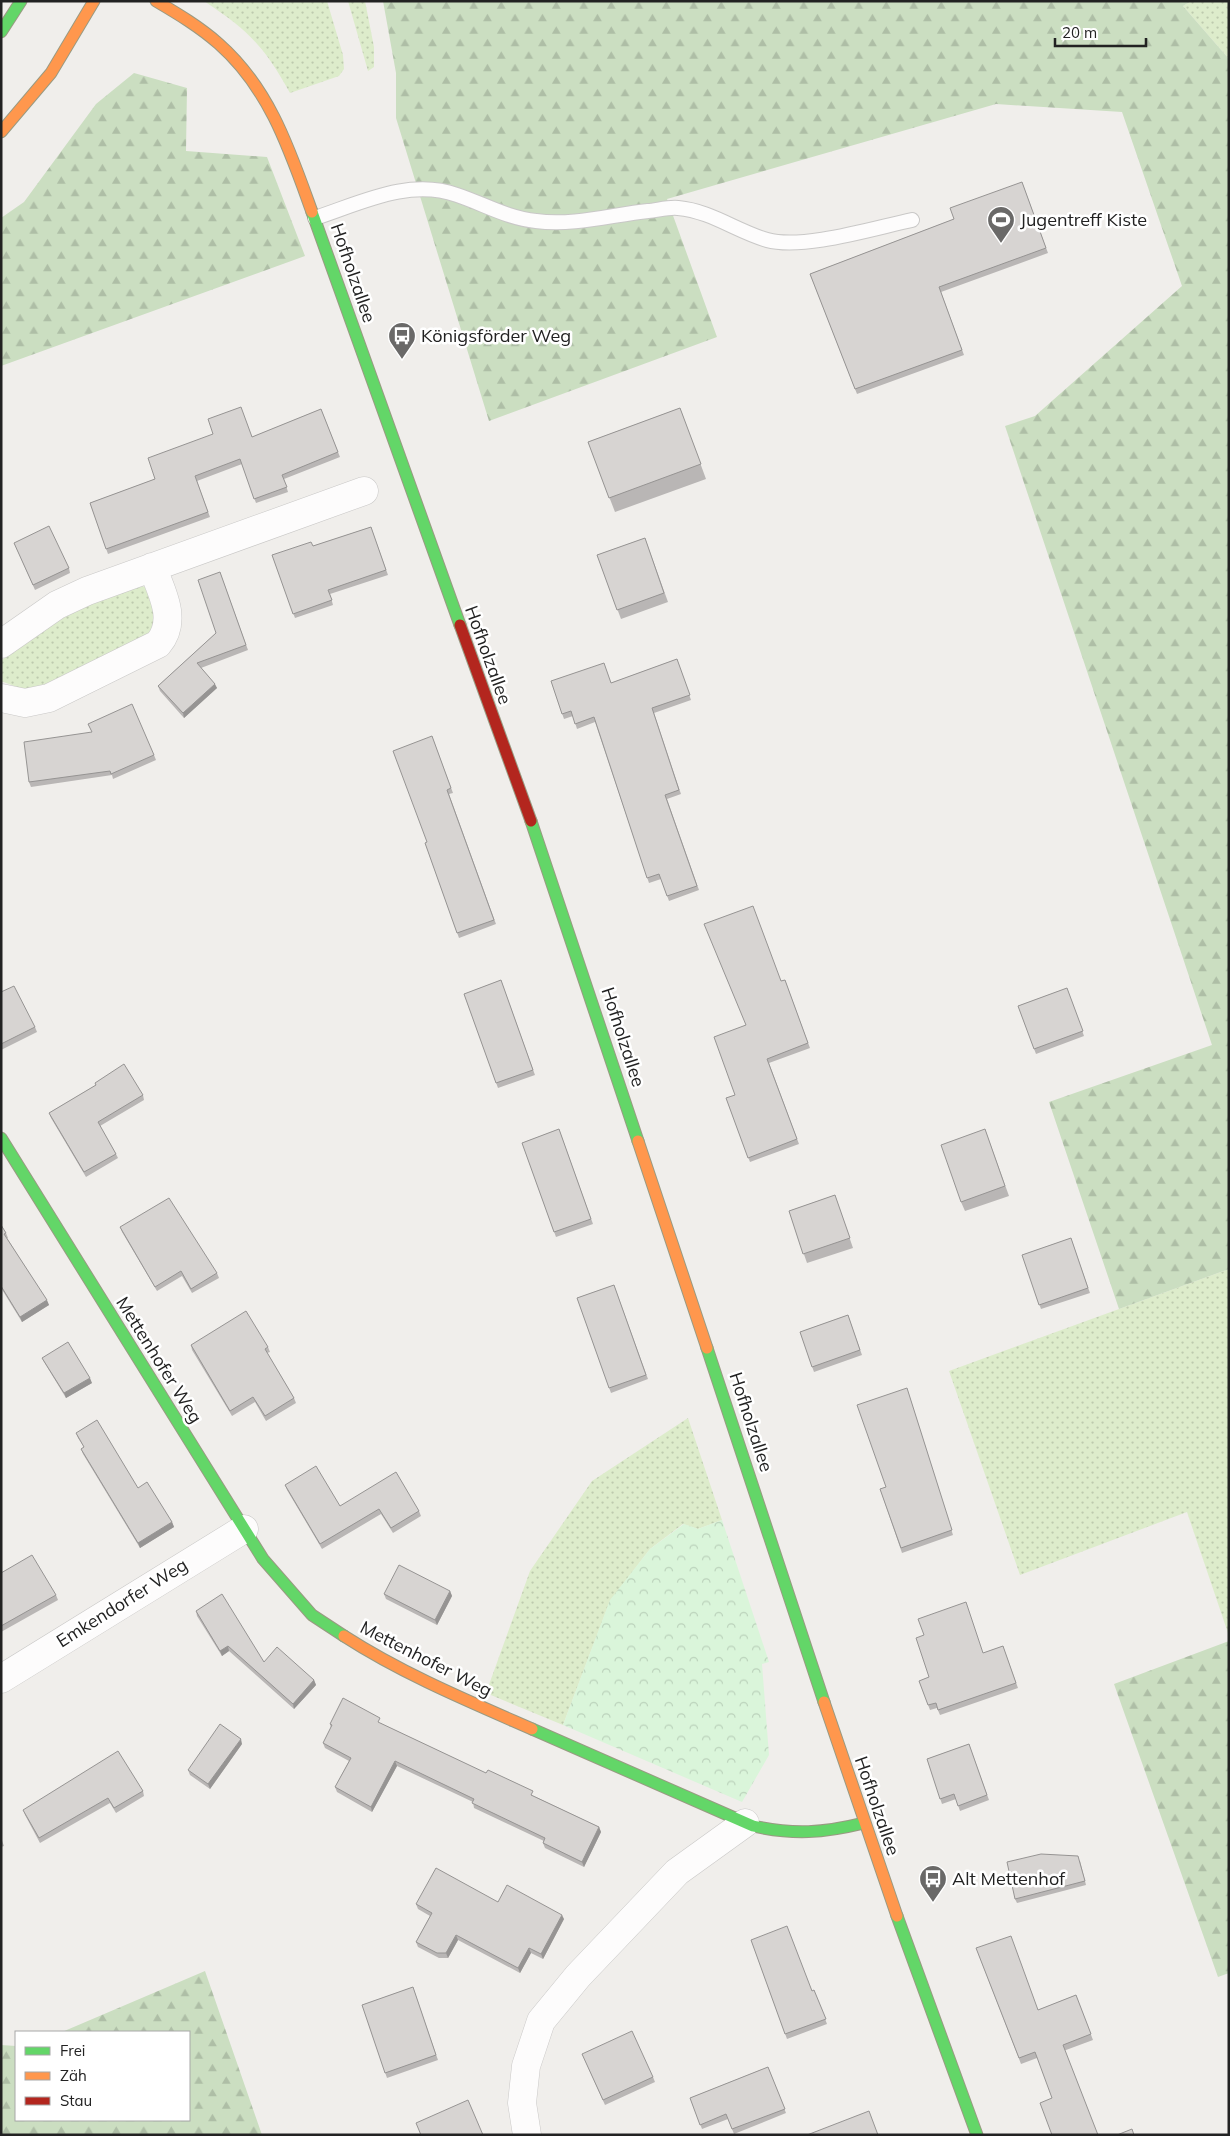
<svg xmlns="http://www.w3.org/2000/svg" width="1230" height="2136" viewBox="0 0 1230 2136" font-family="Mulish,sans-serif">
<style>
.grass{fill:url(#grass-dots)}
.forest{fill:url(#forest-firs)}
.park{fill:url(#park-crowns)}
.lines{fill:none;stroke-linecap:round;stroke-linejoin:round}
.lane-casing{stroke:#c9c8c7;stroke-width:16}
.street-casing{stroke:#c9c8c7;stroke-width:29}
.fast-casing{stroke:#999a82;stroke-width:13}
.slow-casing{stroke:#999a82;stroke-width:13}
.jam-casing{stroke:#999a82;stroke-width:13}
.lane{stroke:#fdfcfc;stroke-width:14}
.street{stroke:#fdfcfc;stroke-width:28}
.fast{stroke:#63d668;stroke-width:11}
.slow{stroke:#ff974d;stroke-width:11}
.jam{stroke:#b3261e;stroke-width:11}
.wall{fill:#b9b6b5}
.shaded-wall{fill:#969493}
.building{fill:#d7d4d2;stroke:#969493}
.labels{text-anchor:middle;stroke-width:5;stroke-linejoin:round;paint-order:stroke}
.poi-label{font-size:18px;fill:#222;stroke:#fff;text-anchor:start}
.street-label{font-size:18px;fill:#222;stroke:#fff}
</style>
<defs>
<pattern id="grass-dots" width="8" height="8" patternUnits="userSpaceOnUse" patternTransform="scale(1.25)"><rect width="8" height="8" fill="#ddeccb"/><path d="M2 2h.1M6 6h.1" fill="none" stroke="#bdcaae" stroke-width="1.8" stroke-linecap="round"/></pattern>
<pattern id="forest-firs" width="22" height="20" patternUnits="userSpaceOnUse" patternTransform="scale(1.25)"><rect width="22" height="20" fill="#cbdec1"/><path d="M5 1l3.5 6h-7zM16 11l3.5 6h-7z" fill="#aebea6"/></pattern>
<pattern id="park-crowns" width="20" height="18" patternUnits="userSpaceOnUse" patternTransform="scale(1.25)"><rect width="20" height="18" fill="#daf5da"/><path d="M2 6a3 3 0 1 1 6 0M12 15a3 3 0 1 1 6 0" fill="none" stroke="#bbd2bb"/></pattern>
</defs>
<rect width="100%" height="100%" fill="#f0eeeb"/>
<!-- grass -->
<path class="grass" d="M204 1H327L343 55 344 69 339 76 290 93C264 46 249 31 204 1Z
M348 1H365L374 47V67L368 71Z
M1191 1H1229V59L1183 6Z
M139 585 145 587 157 620 155 630 145 638 30 692 1 681V661C44 623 87 605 139 585Z
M1229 1269V1636L1187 1512 1020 1575 949 1371Z
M688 1418 722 1520 698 1529 683 1524 650 1549 610 1601 563 1725 486 1693 530 1571 592 1481Z"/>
<!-- forest -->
<path class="forest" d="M383 1H1191L1183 6 1229 59V1269L1119 1309 1049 1102 1212 1045 1005 426 1035 416 1182 286 1122 112 996 104 667 199 717 337 489 421 396 118V73Z
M134 73 187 88 186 151 267 157 305 256 1 366V218L24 202 96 104Z
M1229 1641V1973L1218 1977 1114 1684Z
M205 1971 262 2135H1V2045L16 2046V2120H189V2032H62Z"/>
<!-- park -->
<path class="park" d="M722 1520 769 1662 762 1664 769 1755 742 1802 563 1725 610 1600 650 1549 684 1524 698 1529Z"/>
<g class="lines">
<defs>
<path id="lane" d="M315 218C361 203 409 178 457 195 484 204 507 218 536 221 573 226 611 215 648 211 658 210 669 207 678 208 711 211 736 231 767 240 803 250 874 228 912 220"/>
<path id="street" d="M1 644 57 605 87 591 364 491
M1 698 25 703 49 698 158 644C178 621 162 592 152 567
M1 1679 244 1529
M527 2135 522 2103 526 2066 541 2021 578 1976 677 1872 745 1823"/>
<path id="fast" d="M1 32 21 1
M312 212 460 625
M531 821 638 1141
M1 1138 263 1559 312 1615 344 1636
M707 1348 824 1702
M532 1729 753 1826C794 1835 823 1833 864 1823
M897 1916 977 2135"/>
<path id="slow" d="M156 1C178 14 200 27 219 44 270 89 290 151 312 212
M1 132 51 73 94 1
M638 1141 707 1348
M344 1636C403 1674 468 1701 532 1729
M824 1702 897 1916"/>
<path id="jam" d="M460 625 531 821"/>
</defs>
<!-- lane casing -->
<use href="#lane" class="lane-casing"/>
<!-- street casing -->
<use href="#street" class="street-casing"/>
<!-- fast casing -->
<use href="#fast" class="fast-casing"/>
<!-- slow casing -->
<use href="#slow" class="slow-casing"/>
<!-- jam casing -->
<use href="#jam" class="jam-casing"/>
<!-- lane -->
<use href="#lane" class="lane"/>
<!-- street -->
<use href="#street" class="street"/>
<!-- fast -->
<use href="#fast" class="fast"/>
<!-- slow -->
<use href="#slow" class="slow"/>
<!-- jam -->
<use href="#jam" class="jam"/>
</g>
<!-- wall -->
<path class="wall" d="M1022 182 1048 253 941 292 964 355 857 394 810 274 954 219Z
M680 408 706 479 615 512 588 442Z
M321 409 340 457 284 479 288 492 256 503 242 464 197 481 210 517 108 554 90 503 155 479 252 437Z
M371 527 388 575 330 594 333 605 295 618 272 555 313 546Z
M645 538 668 602 621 619 597 555Z
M14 543 69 568 70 573 35 590Z
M220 572 248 650 201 668 217 688 184 718 160 691 158 686 216 633Z
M677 659 691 700 654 713 681 794 667 799 699 890 669 901 661 879 649 883 595 722 577 729 573 716 564 719 551 681 611 683Z
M88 724 154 755 156 760 113 779 112 775 31 787 29 782 92 732Z
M432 736 453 793 449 794 496 924 459 938 425 843 427 842Z
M501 980 535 1075 498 1088 464 994Z
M785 980 810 1048 769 1063 799 1144 750 1162 726 1098 735 1095 746 1026 781 981Z
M1067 988 1084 1036 1036 1054 1018 1006Z
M1 992 35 1027 37 1032 1 1050Z
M95 1083 143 1095 144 1100 100 1126 116 1154 118 1158 86 1177 51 1118 49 1113 96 1085Z
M559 1129 593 1224 556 1237 522 1143Z
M985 1129 1009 1196 965 1211 961 1202Z
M835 1195 853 1248 807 1263 789 1211Z
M1 1225 6 1233 8 1238H7L49 1305 22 1322 1 1288Z
M120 1227 217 1273 219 1278 192 1293 182 1276 157 1291 122 1232Z
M1071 1238 1090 1293 1041 1309 1022 1255Z
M614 1285 648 1379 611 1393 577 1298Z
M848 1315 862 1355 814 1372 800 1332Z
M191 1345 268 1347 270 1352 267 1353 294 1398 296 1403 266 1421 255 1402 232 1416 192 1350Z
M42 1358 92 1383 66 1398 44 1362Z
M907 1388 953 1535 902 1553 880 1489 886 1487Z
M76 1433 138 1488 172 1522 174 1527 140 1548 83 1454 81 1449 84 1447 78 1438Z
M285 1485 340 1506 419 1511 421 1516 393 1533 381 1514 322 1549 287 1490Z
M1 1573 56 1595 58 1600 1 1632Z
M450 1591 452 1596 437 1625 386 1599 384 1594Z
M196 1611 264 1662 314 1680 316 1685 294 1709 229 1651 222 1656 197 1616Z
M1003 1646 1018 1688 940 1715 937 1708 930 1710 919 1681 929 1677 983 1653Z
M382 1723V1724L599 1827 601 1832 584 1867 545 1848 543 1843 544 1841 474 1808 473 1802 397 1766 372 1812 337 1792 335 1787 349 1761 325 1748 323 1743 331 1728 330 1724Z
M242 1744 210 1789 190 1775 188 1770Z
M969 1744 989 1800 960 1811 956 1799 942 1804 927 1759Z
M143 1791 144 1796 116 1813 110 1803 40 1843 25 1815 23 1810Z
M1 1838 4 1846 1 1847Z
M1080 1861 1086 1885 1017 1903 1015 1899Z
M498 1902 564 1919 543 1959 531 1953 520 1973 458 1940 448 1958H439L418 1947 416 1942 430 1916 418 1909 416 1904Z
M751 1940 812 1991 814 1990 827 2024 787 2039Z
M976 1948 1038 2010 1076 1995 1093 2040 1066 2050 1037 2058 1021 2064Z
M413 1987 438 2060 387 2078 362 2005Z
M582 2054 653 2077 655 2082 605 2105Z
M768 2067 786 2113 734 2134 728 2119 702 2129 690 2098Z"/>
<!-- shaded-wall -->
<path class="shaded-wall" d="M215 684 217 688 184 718 183 713Z
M47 1300 49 1305 22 1322 20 1317Z
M90 1378 92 1383 66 1398 64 1393Z
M172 1522 174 1527 140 1548 138 1543Z
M450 1591 452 1596 437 1625 435 1620Z
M228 1646 229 1651 222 1656 220 1651Z
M314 1680 316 1685 294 1709 293 1704Z
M241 1739 242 1744 210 1789 208 1784Z
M395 1761 397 1766 372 1812 371 1807Z
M599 1827 601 1832 584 1867 582 1862Z
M562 1915 564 1919 543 1959 541 1954Z
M456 1935 458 1940 448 1958 446 1953Z
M529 1948 531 1953 520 1973 518 1968Z"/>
<!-- building -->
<path class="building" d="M1022 182 1046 248 939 287 962 350 855 389 810 274 954 219 950 208Z
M241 407 252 437 321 409 338 452 282 475 287 487 254 499 240 459 195 476 208 512 106 549 90 503 155 479 148 458 213 434 208 419Z
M680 408 701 464 609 498 588 442Z
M49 526 69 568 33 585 14 543Z
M371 527 386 570 328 590 332 600 293 614 272 555 311 542 313 546Z
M645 538 664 593 617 610 597 555Z
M220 572 246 645 197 663 215 684 183 713 158 686 216 633 198 580Z
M677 659 690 695 652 708 679 790 665 795 697 886 667 896 659 874 647 878 594 717 575 724 571 711 562 714 551 681 604 663 611 683Z
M132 704 154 755 111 774 110 771 29 782 24 742 92 732 88 724Z
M432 736 451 788 447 790 494 920 457 933 425 843 427 842 393 751Z
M753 906 781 981 785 980 808 1043 767 1059 797 1139 748 1158 726 1098 735 1095 714 1037 746 1025 704 924Z
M501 980 533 1070 496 1083 464 994Z
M14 986 35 1027 1 1044V992Z
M1067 988 1083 1031 1034 1049 1018 1006Z
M124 1064 143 1095 98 1122 116 1154 84 1172 49 1113 96 1085 95 1083Z
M559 1129 591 1219 554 1232 522 1143Z
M985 1129 1005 1186 961 1202 941 1145Z
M835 1195 850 1238 803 1254 789 1211Z
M169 1198 217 1273 191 1289 181 1271 155 1287 120 1227Z
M1 1225 6 1233 4 1234 47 1300 20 1317 1 1286Z
M1071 1238 1088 1288 1039 1305 1022 1255Z
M614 1285 646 1375 609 1388 577 1298Z
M246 1311 268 1347 265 1349 294 1398 265 1416 253 1397 230 1411 191 1345Z
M848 1315 860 1350 812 1367 800 1332Z
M68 1342 90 1378 64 1393 42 1358Z
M907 1388 952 1530 901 1548 880 1489 886 1487 857 1405Z
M97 1420 138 1488 147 1482 172 1522 138 1543 81 1449 84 1447 76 1433Z
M316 1466 340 1506 396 1472 419 1511 391 1528 379 1509 320 1544 285 1485Z
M32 1555 56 1595 1 1626V1573Z
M399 1565 450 1591 435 1620 384 1594Z
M222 1594 264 1662 277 1647 314 1680 293 1704 228 1646 220 1651 196 1611Z
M966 1602 983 1653 1003 1646 1016 1683 938 1710 936 1703 928 1705 919 1681 929 1677 916 1638 924 1635 918 1619Z
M343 1698 380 1718 378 1722 486 1773 488 1770 533 1791 531 1795 599 1827 582 1862 543 1843 545 1838 472 1803 474 1799 395 1761 371 1807 335 1787 351 1758 323 1743 332 1725 330 1724Z
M220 1724 241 1739 208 1784 188 1770Z
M969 1744 987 1795 958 1806 954 1794 940 1799 927 1759Z
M118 1751 143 1791 114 1808 108 1798 39 1838 23 1810Z
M1041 1854 1078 1856 1085 1881 1015 1899 1007 1862Z
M436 1868 498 1902 507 1885 562 1915 541 1954 529 1948 518 1968 456 1935 446 1953H437L416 1942 432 1913 416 1904Z
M787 1926 812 1991 814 1990 826 2019 785 2034 751 1940Z
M1011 1936 1038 2010 1076 1995 1091 2034 1063 2045 1098 2135H1052L1040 2103 1052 2098 1035 2052 1019 2058 976 1948Z
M413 1987 436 2055 385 2073 362 2005Z
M632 2031 653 2077 603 2100 582 2054Z
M768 2067 785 2109 732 2129 726 2114 700 2125 690 2098Z
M468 2100 483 2135H421L416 2123Z
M869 2111 878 2135H807Z
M1132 2129 1134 2135H1117Z"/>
<!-- icons -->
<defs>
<symbol id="stadium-pin" viewBox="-11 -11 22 30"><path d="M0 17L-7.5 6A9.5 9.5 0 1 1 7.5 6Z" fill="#6a6968" stroke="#fff"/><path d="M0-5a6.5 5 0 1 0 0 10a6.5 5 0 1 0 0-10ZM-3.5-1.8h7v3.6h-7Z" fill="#fff"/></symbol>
<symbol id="bus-pin" viewBox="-11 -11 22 30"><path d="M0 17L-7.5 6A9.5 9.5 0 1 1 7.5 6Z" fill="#6a6968" stroke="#fff"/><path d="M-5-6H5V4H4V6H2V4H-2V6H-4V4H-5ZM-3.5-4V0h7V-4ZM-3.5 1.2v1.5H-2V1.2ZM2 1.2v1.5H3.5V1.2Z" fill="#fff"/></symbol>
</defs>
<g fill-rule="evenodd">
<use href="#stadium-pin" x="985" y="204" width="32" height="43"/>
<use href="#bus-pin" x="386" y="320" width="32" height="43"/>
<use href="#bus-pin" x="917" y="1863" width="32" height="43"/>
</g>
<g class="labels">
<!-- poi labels -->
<g class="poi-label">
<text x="1020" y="226">Jugentreff Kiste</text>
<text x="421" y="342">Königsförder Weg</text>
<text x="952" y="1885">Alt Mettenhof</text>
</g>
<!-- street labels -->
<g class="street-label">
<text transform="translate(353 273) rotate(71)" y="6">Hofholzallee</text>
<text transform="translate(488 655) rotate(70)" y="6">Hofholzallee</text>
<text transform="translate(623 1037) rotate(72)" y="6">Hofholzallee</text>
<text transform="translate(159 1360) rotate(58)" y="6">Mettenhofer Weg</text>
<text transform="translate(751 1422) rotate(72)" y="6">Hofholzallee</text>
<text transform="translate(122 1603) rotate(-32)" y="6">Emkendorfer Weg</text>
<text transform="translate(426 1659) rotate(27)" y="6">Mettenhofer Weg</text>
<text transform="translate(877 1806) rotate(71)" y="6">Hofholzallee</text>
</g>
</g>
<!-- border -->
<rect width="1230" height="2136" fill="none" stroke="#222222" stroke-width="5"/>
<!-- legend -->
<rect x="15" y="2031" width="175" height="90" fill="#ffffff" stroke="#a7a7a7"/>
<rect x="25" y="2047" width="25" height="8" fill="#63d668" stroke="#a7a7a7"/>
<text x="60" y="2056" font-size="15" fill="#222222">Frei</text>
<rect x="25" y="2072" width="25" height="8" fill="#ff974d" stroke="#a7a7a7"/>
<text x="60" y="2081" font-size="15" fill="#222222">Zäh</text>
<rect x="25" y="2097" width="25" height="8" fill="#b3261e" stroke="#a7a7a7"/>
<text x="60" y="2106" font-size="15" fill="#222222">Stau</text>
<!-- scale -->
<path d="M1055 38v8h91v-8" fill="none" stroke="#222222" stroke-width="2.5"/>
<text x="1062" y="38" font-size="15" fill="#222222" stroke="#ffffff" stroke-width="4" paint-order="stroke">20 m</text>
</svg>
